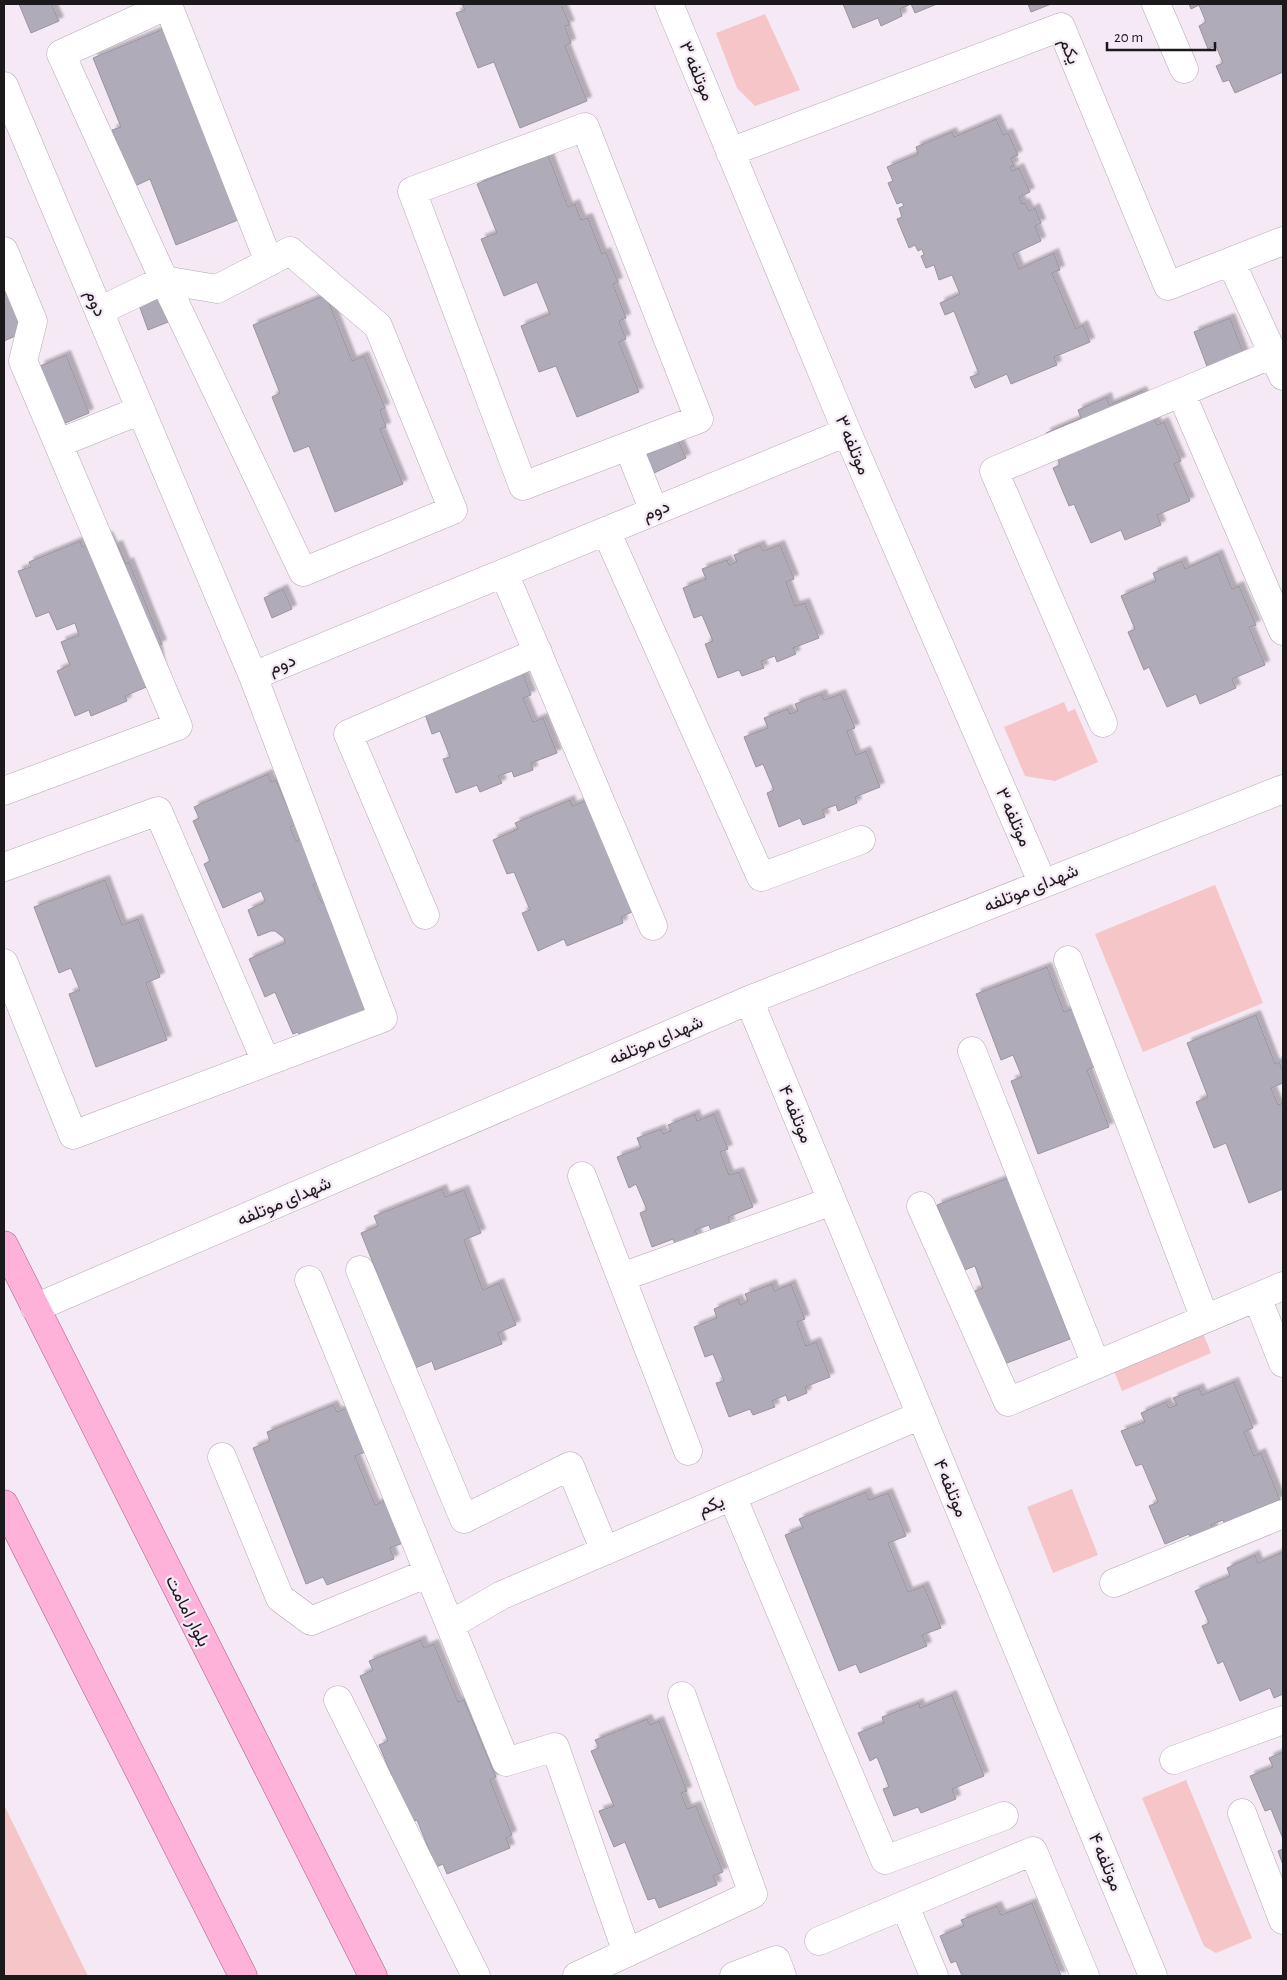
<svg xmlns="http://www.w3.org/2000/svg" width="1287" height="1980" viewBox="0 0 1287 1980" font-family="'Alegreya Sans',Vazirmatn,sans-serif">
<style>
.green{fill:#f5c5c8}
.building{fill:#afabb8;stroke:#9894a0;filter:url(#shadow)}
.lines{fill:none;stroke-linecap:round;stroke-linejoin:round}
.minor-casing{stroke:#b3a9b3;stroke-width:29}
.major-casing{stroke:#ae5b87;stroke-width:29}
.minor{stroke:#fff;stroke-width:28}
.major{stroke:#feb2da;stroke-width:28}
.labels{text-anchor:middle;stroke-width:4.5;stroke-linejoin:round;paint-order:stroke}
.street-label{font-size:18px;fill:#1c191c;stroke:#f4e9f4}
</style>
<defs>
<filter id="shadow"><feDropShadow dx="4.5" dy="-4.5" stdDeviation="1" flood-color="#0004"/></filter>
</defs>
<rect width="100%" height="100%" fill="#f4e9f4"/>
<!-- green -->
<path class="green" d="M765 14 800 90 755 106 737 88 716 33Z
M1064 702 1068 712 1075 709 1098 762 1055 781 1025 776 1004 727Z
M1215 885 1263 1003 1143 1052 1095 934Z
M1203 1333 1211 1353 1122 1391 1114 1371Z
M1072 1489 1098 1555 1053 1573 1027 1507Z
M1186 1780 1252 1938 1216 1953 1204 1946 1142 1798Z
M4 1805 88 1976H4Z"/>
<!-- building -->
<path class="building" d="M19 4H51L59 21 31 33Z
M462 4H561L570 25 565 26 571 43 565 46 587 101 520 128 494 62 478 68 456 13 465 10Z
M843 4H937L915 13 911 4 900 9 902 16 881 26 878 18 853 28Z
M1028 4H1051L1031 12Z
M1189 4H1283V72L1235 93 1229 80 1223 82 1216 66 1223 63 1216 46 1208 49 1199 26 1206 22 1199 5 1191 9Z
M166 28 243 218 176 245 150 179 135 186 112 130 121 127 93 58Z
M996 119 1003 135 1008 133 1018 155 1011 158 1014 166 1010 167 1012 171 1019 168 1030 192 1019 197 1022 204 1025 203 1029 211 1035 208 1041 223 1035 226 1041 241 1013 254 1019 269 1054 253 1060 270 1052 273 1076 329 1083 325 1090 342 1054 357 1057 365 1011 384 1007 374 975 388 970 377 979 374 954 311 945 315 940 303 960 294 952 275 939 280 934 265 926 268 921 256 924 255 922 249 918 251 915 245 909 248 897 219 902 217 899 208 904 206 902 202 897 204 888 183 893 181 887 167 918 154 916 147 952 132 954 137Z
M548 155 568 207 575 204 581 220 588 218 602 254 606 252 618 282 613 284 626 318 619 321 626 339 619 342 639 392 577 417 556 366 539 372 521 326 550 314 537 282 504 296 481 239 497 233 477 184Z
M4 255 24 317 17 320 22 333 4 341Z
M326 295 352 361 364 356 385 408 380 410 386 427 380 429 403 484 335 512 309 446 294 452 272 397 280 393 253 325Z
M159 297 168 322 148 330 139 305Z
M1230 318 1244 355 1208 369 1194 332Z
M66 355 89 413 63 424 40 366Z
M1142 391 1157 425 1164 422 1181 461 1174 464 1190 501 1157 515 1161 525 1125 540 1121 530 1091 543 1074 504 1069 506 1053 468 1060 465 1046 433 1081 418 1078 410 1107 397 1109 405Z
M678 440 686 458 654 473 646 455Z
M108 536 113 547 118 545 126 564 129 562 162 644 157 646 163 680 125 696 127 701 91 716 89 710 75 716 57 671 70 665 61 642 79 635 75 623 57 630 49 612 36 617 18 571 31 567 29 562 80 541 82 547Z
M760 545 763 551 780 545 794 579 786 582 795 606 805 603 819 638 793 648 796 654 777 662 775 656 761 661 764 668 742 676 739 670 718 678 705 644 713 641 702 615 694 618 683 588 706 579 702 569 727 560 729 565 737 562 734 555Z
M1218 554 1232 589 1239 586 1256 625 1249 627 1265 665 1232 679 1236 688 1200 704 1196 694 1167 707 1149 667 1144 670 1128 632 1135 629 1121 596 1156 581 1153 573 1182 561 1185 569Z
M283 589 292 609 272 618 264 598Z
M518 660 531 695 523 698 533 722 543 718 557 753 531 763 533 770 514 777 512 771 498 776 502 783 480 792 477 785 456 793 443 759 450 757 440 731 432 734 421 703Z
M822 694 824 700 841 694 855 728 847 731 856 755 866 751 880 787 855 797 857 803 838 811 836 805 822 810 825 817 803 825 800 818 779 827 767 793 774 790 763 764 756 767 744 737 768 728 764 718 788 709 790 714 798 711 795 704Z
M268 774 271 782 276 780 295 825 290 827 296 841 302 838 321 881 313 885 322 903 327 901 373 1011 303 1042 298 1032 293 1034 275 992 265 997 249 959 285 943 284 938 275 931H271L258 936 248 910 263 903 265 900 261 891 223 908 204 864 210 861 193 821 199 818 194 807Z
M591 799 636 910 621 917 623 923 567 946 564 939 538 951 522 913 530 910 514 872 507 874 493 840 518 829 515 823 570 800 572 806Z
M105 880 122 925 138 919 160 977 146 983 167 1040 96 1067 69 994 80 990 71 968 59 973 34 907Z
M1047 967 1064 1012 1079 1006 1102 1064 1087 1070 1109 1127 1038 1154 1011 1081 1022 1077 1013 1055 1001 1060 976 994Z
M1256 1015 1275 1064 1279 1062 1283 1072V1083L1271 1088 1278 1105 1283 1103V1189L1249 1203 1226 1143 1214 1148 1196 1102 1208 1097 1187 1043Z
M695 1114 697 1121 714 1114 728 1149 720 1152 729 1175 739 1172 753 1207 728 1217 730 1224 711 1231 709 1225 695 1230 698 1237 676 1246 673 1239 652 1247 640 1213 647 1210 636 1184 629 1188 617 1157 641 1148 637 1138 661 1129 663 1134 671 1131 668 1125Z
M1008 1178 1025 1223 1041 1218 1048 1281 1070 1339 999 1366 972 1292 983 1288 975 1266 962 1271 937 1205Z
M442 1189 445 1197 464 1190 481 1233 464 1240 483 1290 499 1283 516 1325 498 1333 502 1344 435 1370 432 1361 415 1368 361 1233 378 1226 374 1216Z
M772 1284 774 1291 791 1284 805 1319 797 1322 806 1346 816 1342 830 1377 805 1387 807 1393 788 1401 786 1395 772 1401 775 1407 753 1415 750 1409 729 1417 716 1383 724 1381 713 1354 705 1357 694 1327 717 1318 714 1309 738 1299 740 1305 748 1301 745 1294Z
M1234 1382 1253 1428 1244 1432 1254 1456 1261 1453 1280 1500 1249 1512 1252 1519 1227 1529 1223 1520 1211 1525 1214 1532 1192 1541 1189 1534 1165 1544 1149 1506 1158 1502 1142 1464 1136 1466 1121 1431 1145 1422 1141 1413 1166 1402 1169 1408 1177 1405 1173 1398 1199 1388 1202 1395Z
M333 1405 337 1412 356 1405 373 1449 355 1456 375 1505 392 1498 408 1541 390 1548 394 1559 327 1585 323 1577 306 1584 253 1448 270 1441 267 1432Z
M866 1492 869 1500 888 1493 906 1536 888 1543 908 1592 924 1586 941 1628 922 1635 927 1646 860 1673 856 1664 839 1671 785 1535 803 1528 799 1519Z
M1283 1552V1694L1274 1698 1270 1688 1240 1701 1223 1661 1218 1664 1202 1626 1209 1623 1195 1591 1230 1576 1227 1568 1255 1555 1258 1563Z
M421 1640 424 1648 434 1644 458 1702 464 1700 496 1777 490 1780 512 1835 506 1838 510 1848 447 1874 443 1864 436 1867 417 1820 411 1822 379 1745 388 1741 360 1676 373 1670 369 1661Z
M952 1695 984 1776 952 1789 956 1799 921 1813 918 1807 894 1816 883 1789 889 1787 877 1757 870 1761 858 1733 884 1723 882 1717 919 1703 920 1708Z
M647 1719 650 1725 659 1721 687 1791 681 1793 687 1809 696 1806 723 1872 713 1876 717 1885 659 1908 655 1898 648 1900 625 1842 614 1847 599 1811 614 1806 591 1751 599 1748 595 1740Z
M1283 1752V1839L1271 1809 1265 1811 1250 1776 1273 1767 1269 1758Z
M1283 1849V1865L1278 1851Z
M1032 1903 1061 1976H962L956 1961 951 1963 940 1936 964 1926 961 1920 997 1906 1001 1915Z"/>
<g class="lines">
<defs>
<path id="minor" d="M669 4 847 432 1043 884
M1156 4 1184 69
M4 86 253 676 383 1018 73 1135 4 963
M585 127 699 419 523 486 412 191Z
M730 152 1061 27 1168 286 1283 241
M4 251 33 321 23 361 178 726 4 791
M1231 262 1283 376
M99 311 164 280 217 289 290 251 378 326 453 510 303 572 164 280 61 54 168 5 269 262
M1181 393 1283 631
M59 443 141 410
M628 446 654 511
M606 531 761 877 861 840
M504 573 653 926
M253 676 847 432
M1103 723 994 471 1273 354
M4 867 158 811 266 1062
M425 915 348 734 538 652
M1068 960 1205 1319
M749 1000 1153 1976
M972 1051 1096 1365
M582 1176 688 1451
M921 1206 1008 1402 1283 1286
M360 1270 464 1519 570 1466 605 1551
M622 1277 832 1201
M309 1280 506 1762 555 1747 627 1953
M1257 1297 1283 1363
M35 1308 749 1000 1283 789
M222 1457 280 1598 311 1621 428 1573
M732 1496 885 1860 1004 1816
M1114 1583 1283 1514
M450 1625 502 1595 921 1415
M338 1700 476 1976
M1174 1760 1283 1720
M1242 1813 1283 1920
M905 1906 934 1976
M819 1941 1033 1851 1085 1976
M577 1976 753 1894 682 1696
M734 1976 776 1960 782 1976"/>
<path id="major" d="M4 1245 373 1976
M4 1504 243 1976"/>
</defs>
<!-- minor casing -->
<use href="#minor" class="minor-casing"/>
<!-- major casing -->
<use href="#major" class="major-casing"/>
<!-- minor -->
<use href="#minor" class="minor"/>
<!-- major -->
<use href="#major" class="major"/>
</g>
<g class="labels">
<!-- street labels -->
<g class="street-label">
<text transform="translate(1070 51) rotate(68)" y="6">یکم</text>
<text transform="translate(697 71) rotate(67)" y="6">موتلفه ۳</text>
<text transform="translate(96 303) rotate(67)" y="6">دوم</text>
<text transform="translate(853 445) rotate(67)" y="6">موتلفه ۳</text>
<text transform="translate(656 510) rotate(-22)" y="6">دوم</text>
<text transform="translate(282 664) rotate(-22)" y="6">دوم</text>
<text transform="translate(1014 817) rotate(66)" y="6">موتلفه ۳</text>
<text transform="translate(1031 888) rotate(-22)" y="6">شهدای موتلفه</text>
<text transform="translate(656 1040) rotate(-23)" y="6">شهدای موتلفه</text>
<text transform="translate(796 1114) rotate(67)" y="6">موتلفه ۴</text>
<text transform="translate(284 1201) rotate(-23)" y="6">شهدای موتلفه</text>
<text transform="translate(951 1488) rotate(67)" y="6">موتلفه ۴</text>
<text transform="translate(711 1505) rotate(-23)" y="6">یکم</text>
<text transform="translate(188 1611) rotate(63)" y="6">بلوار امامت</text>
<text transform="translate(1106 1862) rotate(67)" y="6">موتلفه ۴</text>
</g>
</g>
<!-- border -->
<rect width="1287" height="1980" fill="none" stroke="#1c191c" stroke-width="10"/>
<!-- scale -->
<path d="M1107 42v8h108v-8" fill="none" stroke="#1c191c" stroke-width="2.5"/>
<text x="1114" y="42" font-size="15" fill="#1c191c" stroke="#f4e9f4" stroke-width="4" paint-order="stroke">20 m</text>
</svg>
